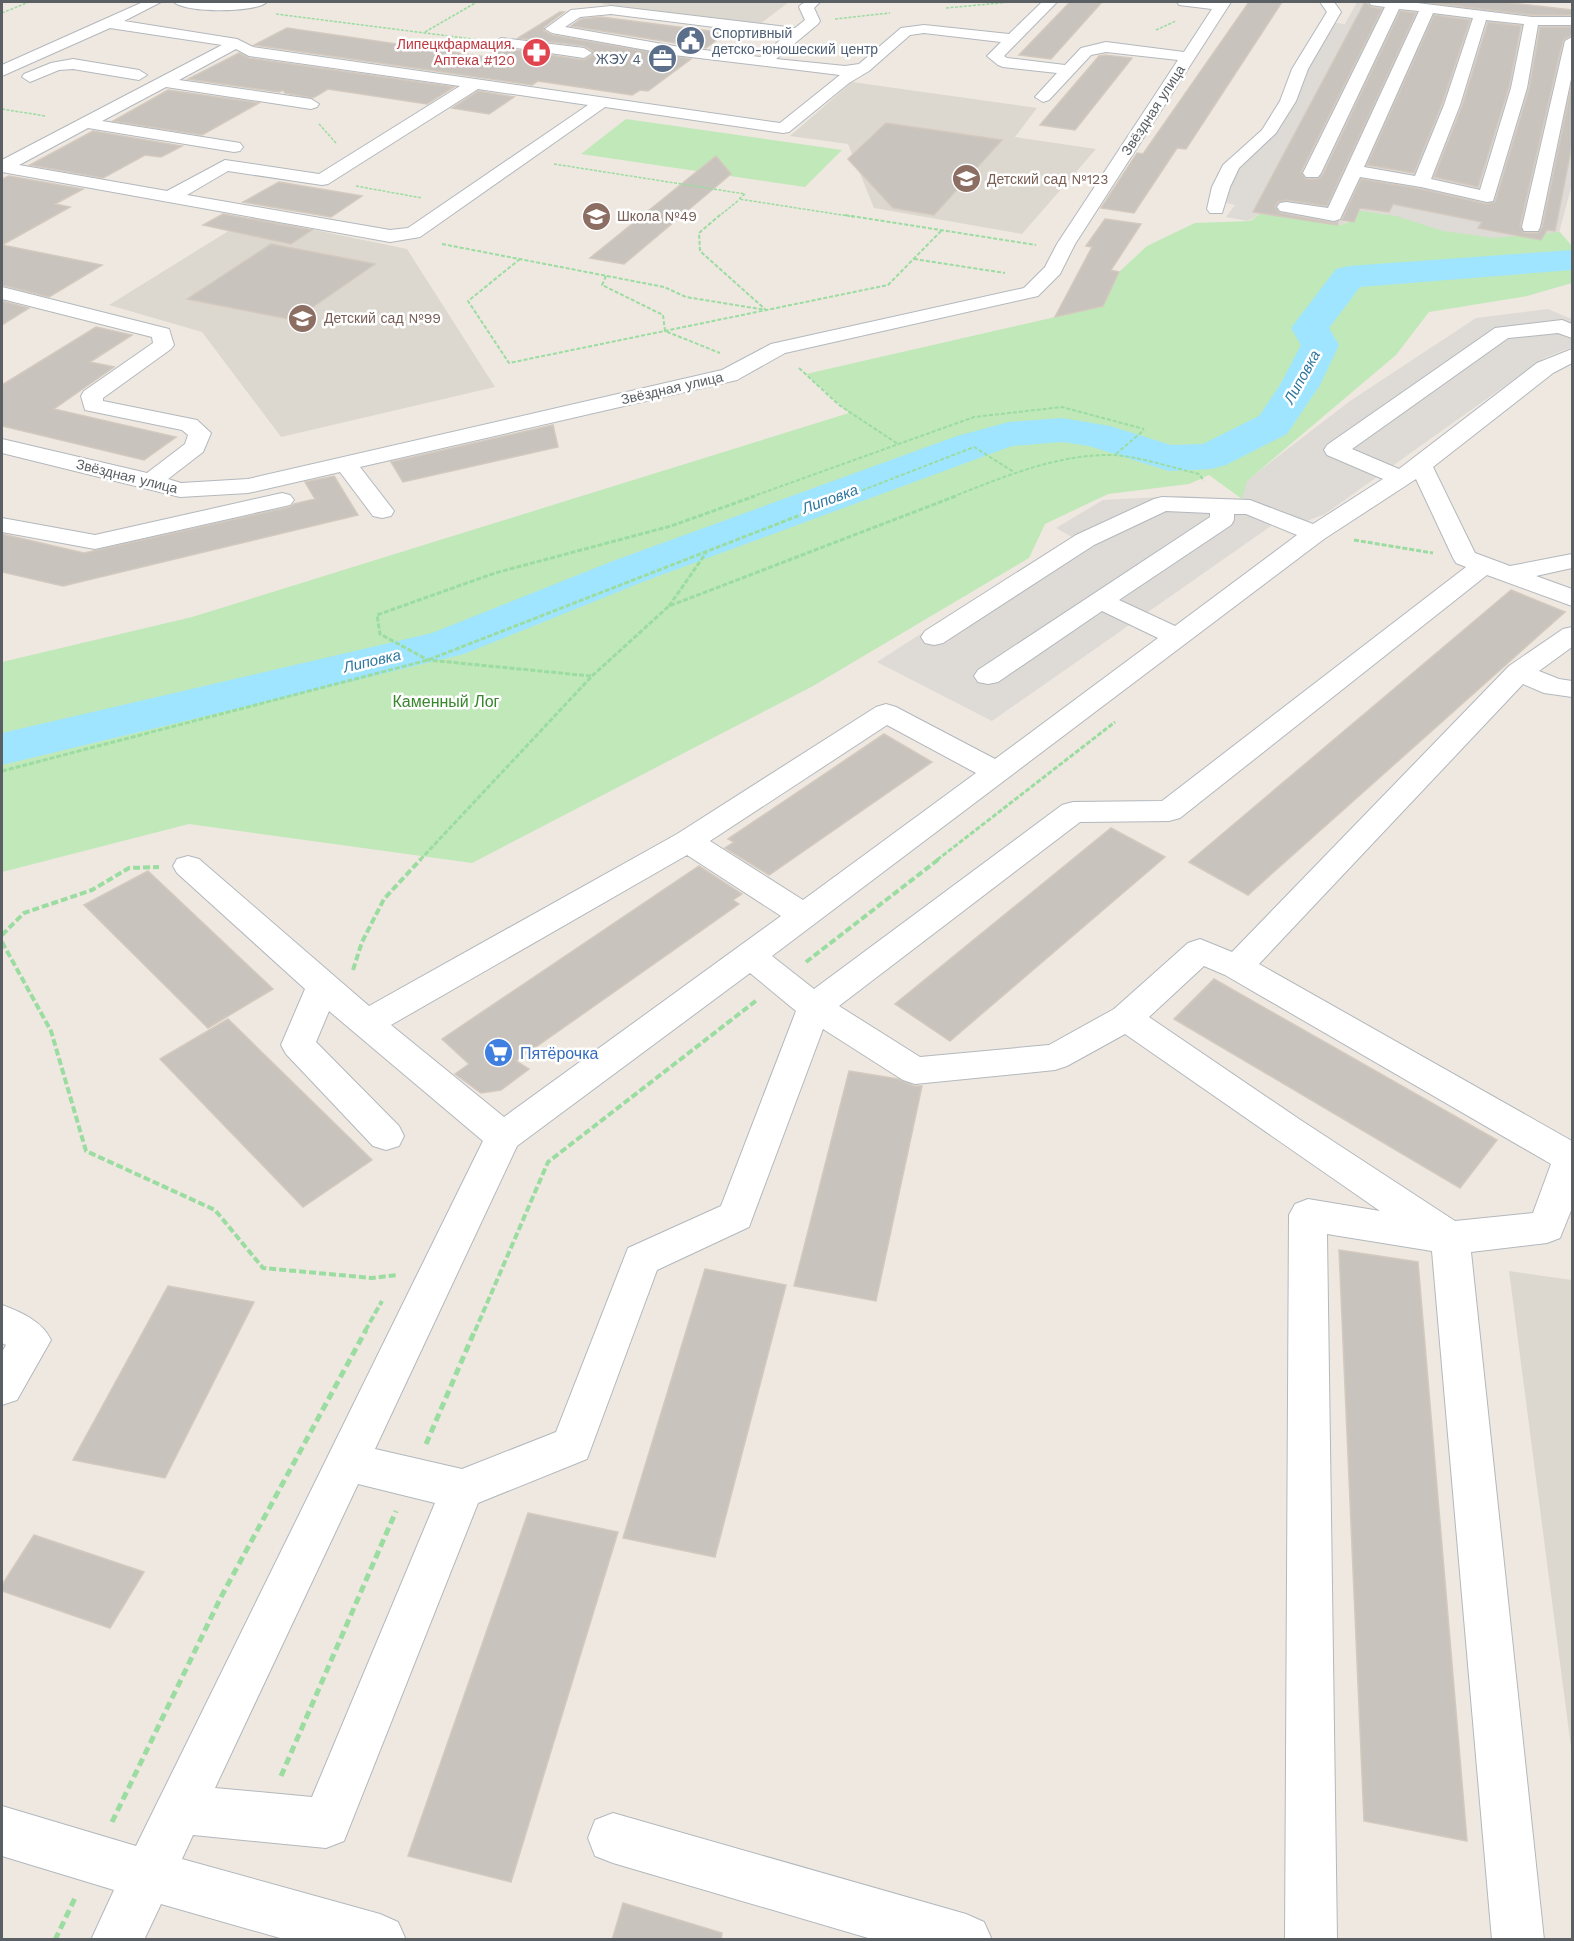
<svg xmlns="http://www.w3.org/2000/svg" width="1574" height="1941" viewBox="0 0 1574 1941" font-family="'Work Sans',sans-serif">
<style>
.industrial{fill:#dedad5}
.education{fill:#ddd8cf}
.green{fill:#c1e8b9}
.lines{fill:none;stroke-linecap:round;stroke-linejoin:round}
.river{fill:#9fe5ff;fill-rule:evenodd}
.building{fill:#c9c3bd;stroke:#d3c9be;stroke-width:1.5}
.minor-casing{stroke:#b3b8bd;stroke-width:2}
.path-far4{stroke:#9bdca1;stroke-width:1.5;stroke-dasharray:3 1.5;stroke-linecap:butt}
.path-far3{stroke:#9bdca1;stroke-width:2;stroke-dasharray:4 2;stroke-linecap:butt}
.path-far2{stroke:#9bdca1;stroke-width:3;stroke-dasharray:5 2;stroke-linecap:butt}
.path-far1{stroke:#9bdca1;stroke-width:4;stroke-dasharray:7 3;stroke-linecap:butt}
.path{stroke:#9bdca1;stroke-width:5;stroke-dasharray:8 4.5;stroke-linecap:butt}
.minor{fill:#fff;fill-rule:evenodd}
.labels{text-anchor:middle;stroke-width:5;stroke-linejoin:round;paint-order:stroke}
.far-service-label{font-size:14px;fill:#4e5e75;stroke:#fff;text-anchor:start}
.far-health-label{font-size:14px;fill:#be3a42;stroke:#fff;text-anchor:end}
.far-street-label{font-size:14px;fill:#595f63;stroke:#fff}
.far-education-label{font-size:14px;fill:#785e54;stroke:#fff;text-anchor:start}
.far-water-label{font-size:15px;font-style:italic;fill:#2d779f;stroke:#fff}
.park-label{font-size:16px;fill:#37872c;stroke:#fff}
.shop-label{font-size:16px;fill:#366cbe;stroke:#fff;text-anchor:start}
</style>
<rect width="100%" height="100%" fill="#eee8e0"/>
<!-- industrial -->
<path class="industrial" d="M1357 2H1508L1572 10V184L1559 233 1492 239 1441 232 1354 210 1349 221 1339 226 1258 215 1248 221 1226 217 1235 205 1219 201 1328 22 1345 24Z
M1548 309 1569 318 1572 317V347L1544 358 1325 514 1302 523 1271 526 992 721 877 662 1072 537 1056 528 1103 500 1182 496 1242 499 1246 481 1350 401 1476 318Z"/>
<!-- education -->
<path class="education" d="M605 2H789L760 24 601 4Z
M852 82 1037 108 1015 137 1096 149 1022 234 874 208 848 144 790 136Z
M251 217 407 249 495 387 281 437 202 332 109 305Z
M1509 1271 1572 1280V1755Z"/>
<!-- green -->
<path class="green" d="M626 119 842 150 805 187 581 154Z
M1355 210 1396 216 1443 231 1494 238 1560 232 1572 246V283L1527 296 1429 312 1396 355 1247 481 1242 499 1209 475 1189 484 1108 494 1045 524 1029 558 813 686 472 863 189 824 2 872V662L192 617 849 413 806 374 1103 306 1119 272 1147 246 1195 223 1250 221 1260 214 1341 225 1351 221Z"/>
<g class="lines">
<!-- river -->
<path class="river" d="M1572 250V270L1360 287 1329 328 1339 345 1320 385 1287 434 1226 465 1211 469 1169 471 1089 446 1062 442 1012 446 645 581 464 654 2 765V733L432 633 613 561 957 436 1009 422 1062 418 1110 426 1171 445 1203 444 1259 416 1280 385 1301 345 1291 328 1336 269 1349 266Z"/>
</g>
<!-- building -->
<path class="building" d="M1070 2H1102L1051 59 1019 55Z
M1249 2H1282L1186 149 1177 148 1134 213 1101 208 1137 153 1143 154Z
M1365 2 1371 7 1382 9 1301 172 1306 179H1318L1323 174 1400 11 1416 13 1327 206 1286 200 1278 202 1275 207 1280 213 1334 223 1338 222 1337 225 1253 212Z
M1423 2H1502L1572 10V15H1532Z
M560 12H564L544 27V31L552 35 691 59 648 91 640 90 632 95 538 81 532 85 254 45 287 28 486 57 501 48 584 60 593 55V51L584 46 518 38Z
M1434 15 1470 20 1442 104 1414 173 1367 165Z
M601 17 726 33 706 48 571 26 581 19Z
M1488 22 1521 26 1509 87 1478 187 1434 177 1462 106Z
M1540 27H1572V35L1563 40 1520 226 1524 233H1538L1542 228 1572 83V145L1555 231 1547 230 1541 240 1478 228 1482 222 1393 204 1389 212 1360 208 1354 222 1342 220 1361 179 1421 189 1486 204 1495 202 1529 89Z
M239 53 249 58 454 87 427 104 328 89 313 98 285 93 283 90 279 92 188 79Z
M1105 55 1132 58 1075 130 1040 125 1099 56Z
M168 90 259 103 202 135 113 121Z
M478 91 514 97 489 114 452 108Z
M886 123 1002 140 934 215 893 208 848 159Z
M93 131 182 146 161 157 145 155 103 178 30 165Z
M716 156 731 174 624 264 590 258Z
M9 176 83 189 55 204 70 207 2 245 102 265 49 297 2 285V179Z
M279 182 362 196 331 217 243 202Z
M223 214 312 230 291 244 203 225Z
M1105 219 1141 224 1111 270 1119 272 1103 306 1055 317 1092 247 1086 246Z
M271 244 375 264 294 320 187 299Z
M2 301 29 308 2 325Z
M96 327 132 335 90 362 114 367 54 409 176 437 144 460 2 426V385Z
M553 425 558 447 403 482 391 462Z
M334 476 358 515 63 586 2 572V534L84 553 290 507 294 504 315 499 305 482Z
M1511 590 1565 612 1248 895 1189 862Z
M884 734 932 762 769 875 725 848 734 842 728 839Z
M1111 828 1165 857 950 1041 895 1004Z
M699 866 742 894 733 900 739 904 516 1061 529 1069 501 1090 481 1093 455 1074 469 1064 442 1039Z
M148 871 273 989 208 1028 84 905Z
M1214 979 1497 1140 1460 1188 1174 1019Z
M228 1019 372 1160 303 1207 160 1059Z
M849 1071 898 1079 914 1086H922L876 1301 794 1286Z
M1339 1250 1418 1262 1467 1841 1364 1821Z
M705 1269 786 1285 715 1557 623 1538Z
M168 1286 254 1302 165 1478 73 1460Z
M528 1513 618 1532 511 1882 408 1856Z
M34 1535 144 1572 110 1628 2 1591V1585Z
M623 1903 722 1933 721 1940H612Z"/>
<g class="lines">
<defs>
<path id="minor" d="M143 2H161L124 21 237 39 253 47 780 123 840 75 674 55 552 33 545 29 571 10 611 6 795 28 805 20 799 7C804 0 812 2 820 2L814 8 820 21 818 24 776 59 845 66 859 64 901 28 924 25 1009 34 1042 2H1057L1004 56 1007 58 1065 65 1081 48 1106 42 1184 52 1212 9 1179 5 1177 2H1231L1075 244 1060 274 1038 296 785 353 737 380 360 467 394 511 391 516 382 518 373 516 340 472 248 493 180 497 2 453V439L147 473 185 444 188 435 182 430 85 410 81 396 84 391 153 343 152 337 2 299V287L169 329 174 345 171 349 103 398V401L197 420 211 433 203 452 168 479 181 483 248 479 722 370 771 344 1024 288 1045 267 1057 244 1178 60 1106 52 1091 55 1049 100 1043 102 1035 97 1057 73 1003 67 998 65 987 56 1001 42 924 33 910 35 869 71 849 83 789 132 783 133 605 107 420 237 390 242 2 172V160L222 45 110 28 2 76V65ZM611 14 785 36 760 57 680 47 565 27 580 17ZM236 49 249 56 460 86 319 174 225 160 167 191 19 165 88 128 234 152 240 151 243 147 240 143 234 142 102 121 166 87 311 109 317 107 319 104 311 99 179 80ZM478 89 588 105 408 228 390 230 187 195 228 171 322 185 328 184Z
M174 2H267C256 13 185 13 174 2Z
M1320 2H1334L1341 12 1308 69 1296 101 1276 133 1239 168 1230 187 1222 213H1210L1207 209 1212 187 1223 165 1262 130 1280 101 1292 69 1327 12Z
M1369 2H1409L1532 17H1572V25H1538L1527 88 1493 201 1487 202 1421 187 1360 177 1340 219 1334 221 1286 212 1280 211 1277 207 1280 203 1286 202 1328 208 1419 11 1399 9 1321 173 1318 177H1306L1303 173 1385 7 1371 5ZM1433 13 1473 18 1444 105 1415 176 1364 167ZM1486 20 1524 24 1511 88 1480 190 1431 179 1460 105Z
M1572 37V74L1540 227 1538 231H1524L1522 227 1565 41Z
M501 38 584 48 592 53 584 58 496 45 494 42Z
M73 59 139 70 147 75 139 80 73 69 59 70 30 82 22 77 24 74 51 63Z
M1562 320 1572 324V338L1558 333 1508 338 1352 449 1399 469 1537 363 1572 349V363L1553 373 1433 467 1475 553 1510 566 1572 554V568L1536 576 1572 589V606L1487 575 1180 818 1169 821 1080 822 839 1006 920 1057 1049 1045 1114 1009 1188 943 1200 939 1232 952 1509 666 1563 629 1572 627V647L1539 671 1559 679 1572 681V697L1544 693 1523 684 1259 964 1572 1141V1208L1560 1238 1547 1243 1471 1252 1544 1940H1492L1432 1251 1327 1234 1337 1940H1285L1289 1215 1295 1204 1308 1199 1380 1211 1125 1034 1067 1066 1055 1070 915 1084 903 1080 823 1029 749 1227 657 1270 587 1459 478 1503 344 1841 326 1848 193 1835 182 1859 380 1914 398 1922 406 1940H287L161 1904 144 1940H91L114 1890 2 1856V1806L136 1846 483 1141 329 1011 316 1042 399 1126 404 1136 399 1146 386 1150 373 1146 286 1054 281 1045 305 989 177 873 173 866 177 859 188 856 199 859 369 1006 677 834 876 707 886 704 896 707 995 759 1158 638 1102 611 998 682 988 684 978 682 974 676 978 670 1210 517V513L1166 511 1094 545 943 643 934 645 925 643 921 637 925 631 1076 535 1154 499 1162 497 1250 500 1313 524 1383 479 1327 455 1324 450 1327 445 1495 328ZM1416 479 1453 558 1456 563 1466 567 1162 801 1073 802 1062 805 814 989 772 956 1324 539ZM1234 514H1246L1297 535 1175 626 1119 600 1231 525 1234 520ZM887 725 976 773 803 900 710 841ZM687 855 781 916 504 1117 391 1025ZM1204 966 1225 975 1551 1164 1533 1213 1455 1221 1299 1119 1149 1017ZM750 973 796 1011 721 1206 628 1248 556 1432 462 1469 375 1449 517 1146ZM358 1484 435 1503 312 1797 215 1788Z
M282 493 290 495 294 500 290 505 95 549 2 532V518L95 535Z
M2 1305C21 1312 42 1321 51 1340L17 1400 2 1405V1352L6 1345 2 1343Z
M613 1813 966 1914 984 1922 992 1940H875L613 1863 595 1856 588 1838 595 1820Z"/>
</defs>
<!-- minor casing -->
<use href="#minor" class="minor-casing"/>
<!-- path-far4 -->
<path class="path-far4" d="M946 8 1011 2
M2 13 29 2
M276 14 480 40
M835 19 890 13
M1156 30 1176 21
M425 32 477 2
M2 109 45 116
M319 124 336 143
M554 164 745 194 739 199 855 217
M356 186 422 198
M718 217 739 200"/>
<!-- path-far3 -->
<path class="path-far3" d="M845 215 1036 245
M442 244 664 287 686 297 766 310 700 251 699 233 720 215
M520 259 468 301 509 363 888 285 941 231
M914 259 1005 273
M606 276 602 285 663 315 665 331 720 353
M799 368 839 405 898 444
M1116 454 1144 430
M751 497 974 417 1062 407 1144 429
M845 497 974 447 1014 472
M952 497C1004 477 1056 454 1113 455 1137 456 1174 468 1199 474L1204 481"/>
<!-- path-far2 -->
<path class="path-far2" d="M1354 540 1433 553
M669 606 706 553
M591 676 428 660 380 634 377 615 495 573 671 526 755 496
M2 771 428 660 849 496
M420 860 592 676 669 606 956 496
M937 860 1115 722"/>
<!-- path-far1 -->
<path class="path-far1" d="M2 935 24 913 92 890 129 868 159 867
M2 942 51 1031 86 1151 215 1210 263 1268 372 1278 397 1275
M806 962 939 859
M353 970 362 942 384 899 421 859
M365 1331 382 1301
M475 1331 548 1162 757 1000"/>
<!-- path -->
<path class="path" d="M426 1444 475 1330
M281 1776 396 1511
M112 1822 221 1597 366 1330
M55 1940 76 1896"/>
<!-- minor -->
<use href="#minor" class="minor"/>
</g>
<!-- icons -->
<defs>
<symbol id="civic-disc" viewBox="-11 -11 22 22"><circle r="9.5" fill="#5c6f8a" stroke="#fff"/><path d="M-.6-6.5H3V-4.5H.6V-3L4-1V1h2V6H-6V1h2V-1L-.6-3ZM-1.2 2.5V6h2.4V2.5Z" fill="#fff"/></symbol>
<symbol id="pharmacy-disc" viewBox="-11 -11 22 22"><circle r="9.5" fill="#e0444e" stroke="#fff"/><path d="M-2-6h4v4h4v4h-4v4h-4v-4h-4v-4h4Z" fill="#fff"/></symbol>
<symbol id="office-disc" viewBox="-11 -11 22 22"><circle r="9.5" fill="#5c6f8a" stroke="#fff"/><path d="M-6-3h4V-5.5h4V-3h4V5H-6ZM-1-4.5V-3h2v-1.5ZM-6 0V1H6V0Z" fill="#fff"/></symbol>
<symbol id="school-disc" viewBox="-11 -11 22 22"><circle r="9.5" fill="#8d6e63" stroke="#fff"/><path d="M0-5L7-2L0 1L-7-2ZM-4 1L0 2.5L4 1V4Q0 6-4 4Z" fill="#fff"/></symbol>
<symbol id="supermarket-disc" viewBox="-11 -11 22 22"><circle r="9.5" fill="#3f7fe0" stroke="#fff"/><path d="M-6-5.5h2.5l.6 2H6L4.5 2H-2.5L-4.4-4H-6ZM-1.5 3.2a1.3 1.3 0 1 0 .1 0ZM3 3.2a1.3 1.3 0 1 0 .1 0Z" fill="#fff"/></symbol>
</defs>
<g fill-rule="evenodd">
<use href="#civic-disc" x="674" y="24" width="33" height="33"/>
<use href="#pharmacy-disc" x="520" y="36" width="33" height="33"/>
<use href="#office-disc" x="646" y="42" width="33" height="33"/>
<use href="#school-disc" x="950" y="162" width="33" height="33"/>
<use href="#school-disc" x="580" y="200" width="33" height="33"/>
<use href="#school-disc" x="286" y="302" width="33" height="33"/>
<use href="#supermarket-disc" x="482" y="1036" width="33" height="33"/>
</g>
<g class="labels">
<!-- far-service labels -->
<g class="far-service-label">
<text x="712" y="38">Спортивный<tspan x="712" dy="16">детско-юношеский центр</tspan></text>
<text x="641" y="64" text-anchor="end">ЖЭУ 4</text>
</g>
<!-- far-health labels -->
<g class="far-health-label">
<text x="515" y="49">Липецкфармация.<tspan x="515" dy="16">Аптека #120</tspan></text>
</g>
<!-- far-street labels -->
<g class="far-street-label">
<text transform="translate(1153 110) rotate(-57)" y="5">Звёздная улица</text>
<text transform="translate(672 388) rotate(-13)" y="5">Звёздная улица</text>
<text transform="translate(127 476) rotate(14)" y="5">Звёздная улица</text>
</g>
<!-- far-education labels -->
<g class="far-education-label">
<text x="987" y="184">Детский сад №123</text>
<text x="617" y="221">Школа №49</text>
<text x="324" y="323">Детский сад №99</text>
</g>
<!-- far-water labels -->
<g class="far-water-label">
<text transform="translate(1302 377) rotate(-61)" y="5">Липовка</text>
<text transform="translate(830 499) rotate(-20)" y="5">Липовка</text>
<text transform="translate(372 661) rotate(-13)" y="5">Липовка</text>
</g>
<!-- park labels -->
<g class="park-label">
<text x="446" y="707">Каменный Лог</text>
</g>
<!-- shop labels -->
<g class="shop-label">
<text x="520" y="1059">Пятёрочка</text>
</g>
</g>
<!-- border -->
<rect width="1574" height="1941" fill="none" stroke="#595f63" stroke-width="6"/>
</svg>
